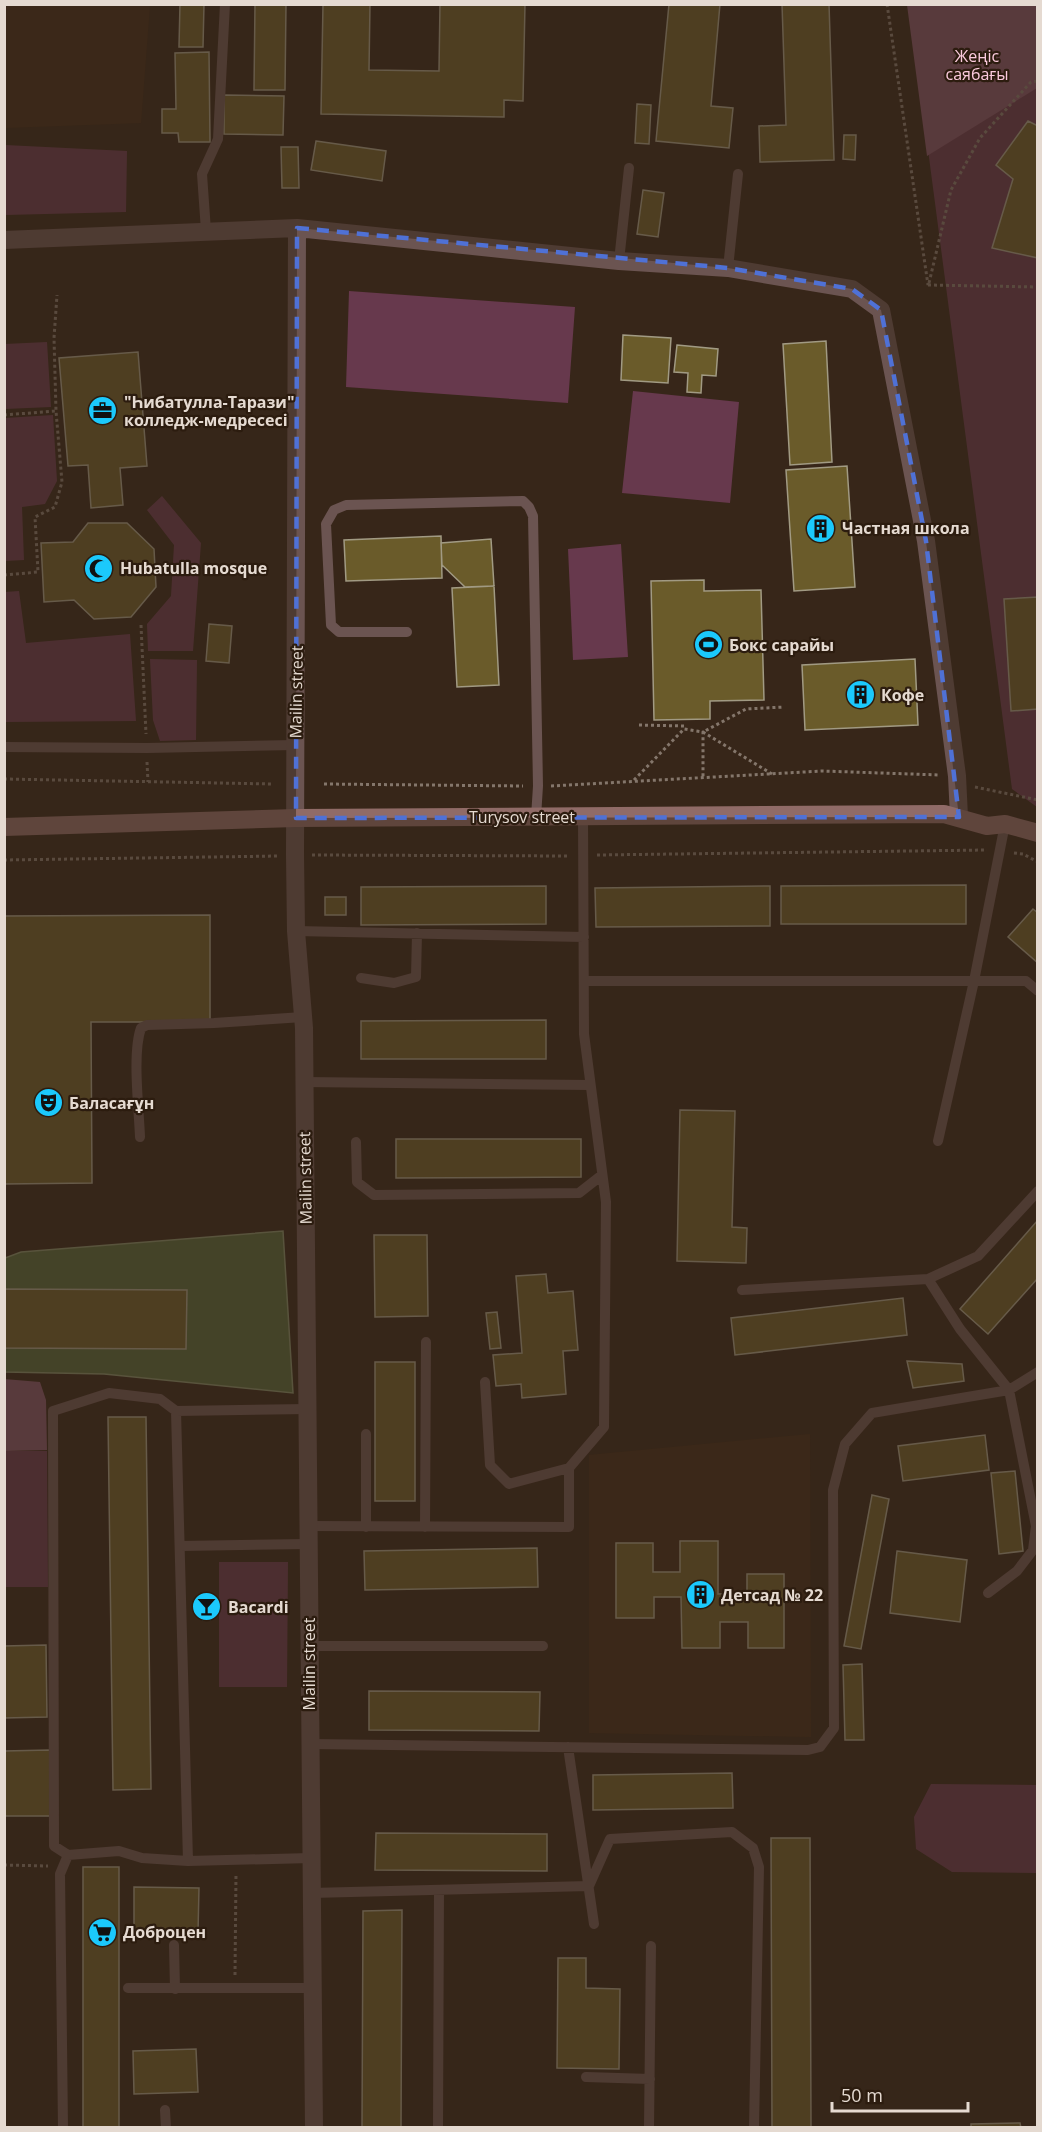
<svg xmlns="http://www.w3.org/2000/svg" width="1042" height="2132" viewBox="0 0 1042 2132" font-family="'Open Sans',sans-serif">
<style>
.built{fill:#412b19}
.green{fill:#67394d}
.forest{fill:#825266}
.water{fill:#56673a;stroke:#818a67;stroke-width:1.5}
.building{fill:#6a5b2a;stroke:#a19a83;stroke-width:1.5}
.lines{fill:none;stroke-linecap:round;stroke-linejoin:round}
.path{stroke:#84766b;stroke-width:3;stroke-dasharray:3 3;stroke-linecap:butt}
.lane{stroke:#6b5451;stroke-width:10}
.street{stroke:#6b5451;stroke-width:18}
.secondary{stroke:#906b67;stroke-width:18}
.marked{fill:none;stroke:#4f71d6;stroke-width:4.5;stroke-dasharray:12 8;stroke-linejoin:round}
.labels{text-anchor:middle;stroke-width:4.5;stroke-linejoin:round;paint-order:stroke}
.park-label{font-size:16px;fill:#fbcadd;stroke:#2c1c0f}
.poi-label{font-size:16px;font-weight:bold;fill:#e5dad1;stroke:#2c1c0f;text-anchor:start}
.street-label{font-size:16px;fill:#e5dad1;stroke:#2c1c0f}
</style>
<rect width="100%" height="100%" fill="#372619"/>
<!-- built -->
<path class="built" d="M4 5H150L141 123 5 128Z
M810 1434 811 1737 589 1733V1455Z"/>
<!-- green -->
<path class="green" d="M909 5H1037V807L1012 789Z
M5 145 127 151 126 212 5 215Z
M349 291 575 307 568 403 346 387Z
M47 342 51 407 5 409V344Z
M633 391 739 402 730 503 622 493Z
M53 415 57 481 45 504 22 507 24 560 5 561V418Z
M162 496 201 543 193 651H148L147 624 171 596 174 545 147 510Z
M621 544 628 657 573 660 568 549Z
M19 591 26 643 130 634 136 721 5 722V592Z
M150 659 197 660 196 740 160 741 153 720Z
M4 1451H47L48 1587H5Z
M219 1562H288L287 1687H219Z
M931 1784 1037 1785V1873L952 1872 916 1849 914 1817Z"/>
<!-- forest -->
<path class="forest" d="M907 5H1037V88L927 156Z
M4 1379 40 1382 46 1400 47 1450 5 1451Z"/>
<!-- water -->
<path class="water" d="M283 1231 293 1393 104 1374 5 1372V1258L21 1252Z"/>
<!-- building -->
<path class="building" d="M180 4H204L203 47H179Z
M255 4H286L285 90H254Z
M323 4H370L369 70 439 71 440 4H525L523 101 504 100V117L321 114Z
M669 4H720L711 106 733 108 729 148 656 141Z
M782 4H829L834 160 760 162 759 126 786 125Z
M209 52 210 142H179L178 133H162V109H176L175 53Z
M224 95 284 96 283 135 224 134Z
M637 104 651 105 649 144 635 143Z
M1028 121 1038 126V258L992 248 1013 179 996 165Z
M844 135H856L855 160 843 159Z
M316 141 386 151 382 181 311 170Z
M281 147H298L299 188H282Z
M643 190 664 193 658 237 637 234Z
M623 335 671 338 668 383 621 380Z
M826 341 832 462 790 465 783 344Z
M677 345 718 349 716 376 702 375 701 393 687 392 688 373 674 372Z
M138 352 147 466 120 468 123 505 91 508 88 465 68 466 59 358Z
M847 466 855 587 794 591 786 470Z
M88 523H127L154 549 156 587 131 617 94 619 74 600 44 602 41 543 73 542Z
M441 536 442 578 346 581 344 540Z
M491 539 494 586 465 587 442 565 441 543Z
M704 580V591L761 590 764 700 710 701V719L654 720 651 581Z
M494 586 499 685 457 687 452 588Z
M1038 597V709L1011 711 1004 599Z
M209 624 232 626 229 663 206 661Z
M915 659 918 725 805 730 802 665Z
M966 885V924H781V886Z
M546 886V924L361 925V887Z
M770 886V926L596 927 595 888Z
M325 897H346V915H325Z
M1033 909 1038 913V963L1008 937Z
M210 915V1022H91L92 1183 4 1184V916Z
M546 1020V1059H361V1021Z
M680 1110 735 1111 732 1227 747 1228 746 1263 677 1261Z
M396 1139H581V1177L396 1178Z
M1038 1220V1278L988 1334 960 1309Z
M374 1235H427L428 1316 375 1317Z
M546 1274 548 1293 573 1291 578 1350 563 1351 566 1394 522 1398 521 1384 496 1386 493 1355 522 1353 516 1276Z
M4 1289 187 1290 186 1349 4 1348Z
M903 1298 907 1335 735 1355 731 1318Z
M497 1312 501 1348 490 1349 486 1313Z
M907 1361 962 1364 964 1381 913 1388Z
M375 1362H415V1501H375Z
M108 1417H146L151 1789 113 1790Z
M985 1435 989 1470 903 1481 898 1446Z
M1015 1471 1023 1551 999 1554 991 1473Z
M872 1495 889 1499 861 1649 844 1646Z
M680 1541H718V1594L747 1593V1574H784V1648H748V1622H720V1648H682L681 1597H654V1618H616V1543H653V1572H680Z
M537 1548 538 1587 365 1590 364 1551Z
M897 1551 967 1560 960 1622 890 1613Z
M46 1645 47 1717 4 1718V1646Z
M862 1664 864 1740H845L843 1665Z
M369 1691 540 1692 539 1731 369 1730Z
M50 1750V1816H4V1751Z
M732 1773 733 1808 593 1810V1775Z
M376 1833 547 1834V1871L375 1870Z
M771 1838H810L811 2128H772Z
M83 1867H119V2128H83Z
M134 1887 199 1888 198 1933 134 1932Z
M402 1910 401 2128H362L363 1911Z
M558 1958H586V1988L620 1989 619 2069 557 2068Z
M196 2049 198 2092 134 2094 133 2051Z
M1020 2123 1021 2128H971V2124Z"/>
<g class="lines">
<!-- path -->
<path class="path" d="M887 4 928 285
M929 283 951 190 980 138 1031 82 1038 81
M928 285 1038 287
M4 415 56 411
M4 575 38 572 35 517 55 507 62 482 56 411 54 338 57 295
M141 625 146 734
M639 725 684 726V729
M147 762 148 782
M772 774 703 732 746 709 784 707
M4 779 273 784
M634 780 684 729 703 732V777
M324 784 523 786
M551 786 822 771 940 775
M975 787 1038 800
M1014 853 1023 854 1038 862
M312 855 570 856
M597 855 987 850
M4 860 279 856
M4 1865 48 1866
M235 1975 236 1873"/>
<!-- lane -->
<path class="lane" d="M206 231 202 174 218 139 225 4
M619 261 629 168
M728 268 738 174
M407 632H339L331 625 326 524 334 510 346 505 523 501 529 507 533 516 538 786 536 817
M4 747 147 748 295 745
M296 931 584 937
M361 978 394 983 416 977 417 933
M584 981H1026L1038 991
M304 1082 590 1085
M140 1137C139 1109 132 1053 141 1028L147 1025 214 1023 303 1017
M938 1141 974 981 1005 824
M356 1142 357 1182 374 1195 579 1193 602 1175
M928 1279 960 1329 1009 1390 1036 1526 1033 1550 1017 1571 988 1593
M742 1290 928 1279 978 1256 1038 1191
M485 1382 490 1465 509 1484 569 1468 604 1427 606 1202 584 1034 583 817
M176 1411 188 1861
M308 1526 569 1527V1468
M366 1527V1434
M425 1527 426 1342
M180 1546 308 1544
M309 1646H543
M310 1744 808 1750 820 1747 834 1728 833 1490 845 1444 872 1413 1009 1390 1038 1372
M568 1747 594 1924
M68 1855 54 1846 53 1411 109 1393 160 1399 176 1411 307 1409
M311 1893 589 1886 610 1839 732 1832 753 1848 759 1867 754 2128
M174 1945 175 1989
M128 1988H312
M586 2077 650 2079
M165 2110 166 2128
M63 2128 60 1874 68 1855 119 1851 142 1858 188 1861 311 1858
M438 2128 439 1890
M649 2128 651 1946"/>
<!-- street -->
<path class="street" d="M297 228 295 855 296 931 304 1028 314 2128
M4 240 297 228 619 261 728 268 852 289 881 310 926 541 957 776 959 817"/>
<!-- secondary -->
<path class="secondary" d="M4 827 296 818 944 814 987 826 1005 824 1038 833"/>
</g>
<!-- marked area -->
<path d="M0 0H1042V2132H0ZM297 228 728 268 852 289 881 310 926 541 959 817 296 818Z" fill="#372619" fill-opacity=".55" fill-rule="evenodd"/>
<path class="marked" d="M297 228 728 268 852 289 881 310 926 541 959 817 296 818Z"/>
<!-- icons -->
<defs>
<symbol id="office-disc" viewBox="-11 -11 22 22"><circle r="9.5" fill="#1bc9fc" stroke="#2c1c0f"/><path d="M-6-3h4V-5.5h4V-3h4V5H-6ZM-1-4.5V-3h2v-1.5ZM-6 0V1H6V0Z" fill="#111"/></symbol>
<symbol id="building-disc" viewBox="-11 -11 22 22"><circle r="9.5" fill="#1bc9fc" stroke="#2c1c0f"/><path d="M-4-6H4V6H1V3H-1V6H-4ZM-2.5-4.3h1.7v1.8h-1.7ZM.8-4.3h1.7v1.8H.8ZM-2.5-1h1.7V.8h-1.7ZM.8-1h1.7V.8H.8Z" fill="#111"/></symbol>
<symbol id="mosque-disc" viewBox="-11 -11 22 22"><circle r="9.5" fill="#1bc9fc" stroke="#2c1c0f"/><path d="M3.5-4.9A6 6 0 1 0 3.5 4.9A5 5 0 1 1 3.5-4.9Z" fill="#111"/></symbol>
<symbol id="stadium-disc" viewBox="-11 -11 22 22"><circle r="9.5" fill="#1bc9fc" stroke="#2c1c0f"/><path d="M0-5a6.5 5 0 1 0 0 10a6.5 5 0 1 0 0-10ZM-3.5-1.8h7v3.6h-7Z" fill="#111"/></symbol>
<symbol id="theatre-disc" viewBox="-11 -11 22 22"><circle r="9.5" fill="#1bc9fc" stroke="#2c1c0f"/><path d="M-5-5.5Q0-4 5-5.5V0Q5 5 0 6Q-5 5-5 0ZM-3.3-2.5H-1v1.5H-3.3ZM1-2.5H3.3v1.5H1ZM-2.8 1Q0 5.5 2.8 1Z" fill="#111"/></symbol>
<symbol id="bar-disc" viewBox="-11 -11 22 22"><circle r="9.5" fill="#1bc9fc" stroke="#2c1c0f"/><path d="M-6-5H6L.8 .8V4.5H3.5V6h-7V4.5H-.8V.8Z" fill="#111"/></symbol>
<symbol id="supermarket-disc" viewBox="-11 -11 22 22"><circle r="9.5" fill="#1bc9fc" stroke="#2c1c0f"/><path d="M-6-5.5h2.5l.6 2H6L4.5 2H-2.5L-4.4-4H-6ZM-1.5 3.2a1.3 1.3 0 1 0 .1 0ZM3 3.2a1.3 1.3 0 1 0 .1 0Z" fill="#111"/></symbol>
</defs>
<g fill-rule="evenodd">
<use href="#office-disc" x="86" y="394" width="33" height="33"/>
<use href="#building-disc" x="804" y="512" width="33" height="33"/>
<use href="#mosque-disc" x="82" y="552" width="33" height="33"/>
<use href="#stadium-disc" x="692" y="628" width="33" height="33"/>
<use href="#building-disc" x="844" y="678" width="33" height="33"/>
<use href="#theatre-disc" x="32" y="1086" width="33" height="33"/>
<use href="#building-disc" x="684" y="1578" width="33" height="33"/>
<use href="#bar-disc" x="190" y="1590" width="33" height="33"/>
<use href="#supermarket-disc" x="86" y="1916" width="33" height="33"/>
</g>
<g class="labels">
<!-- park labels -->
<g class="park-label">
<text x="977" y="62">Жеңіс<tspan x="977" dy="18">саябағы</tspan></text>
</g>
<!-- poi labels -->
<g class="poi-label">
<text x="124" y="408">"Һибатулла-Тарази"<tspan x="124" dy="18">колледж-медресесі</tspan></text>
<text x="842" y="534">Частная школа</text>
<text x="120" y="574">Hubatulla mosque</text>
<text x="729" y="651">Бокс сарайы</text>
<text x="881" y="701">Кофе</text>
<text x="69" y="1109">Баласағұн</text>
<text x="721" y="1601">Детсад № 22</text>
<text x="228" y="1613">Bacardi</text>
<text x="123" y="1938">Доброцен</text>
</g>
<!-- street labels -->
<g class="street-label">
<text transform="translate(296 692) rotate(-89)" y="6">Mailin street</text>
<text x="522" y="823">Turysov street</text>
<text transform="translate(305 1178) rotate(-91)" y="6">Mailin street</text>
<text transform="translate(309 1664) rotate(-90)" y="6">Mailin street</text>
</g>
</g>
<!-- border -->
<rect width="1042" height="2132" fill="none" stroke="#e5dad1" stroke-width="12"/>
<!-- scale -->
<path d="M832 2102v9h136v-9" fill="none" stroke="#e5dad1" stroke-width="3"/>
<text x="841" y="2102" font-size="18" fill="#e5dad1" stroke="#2c1c0f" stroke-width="4.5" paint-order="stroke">50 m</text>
</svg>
